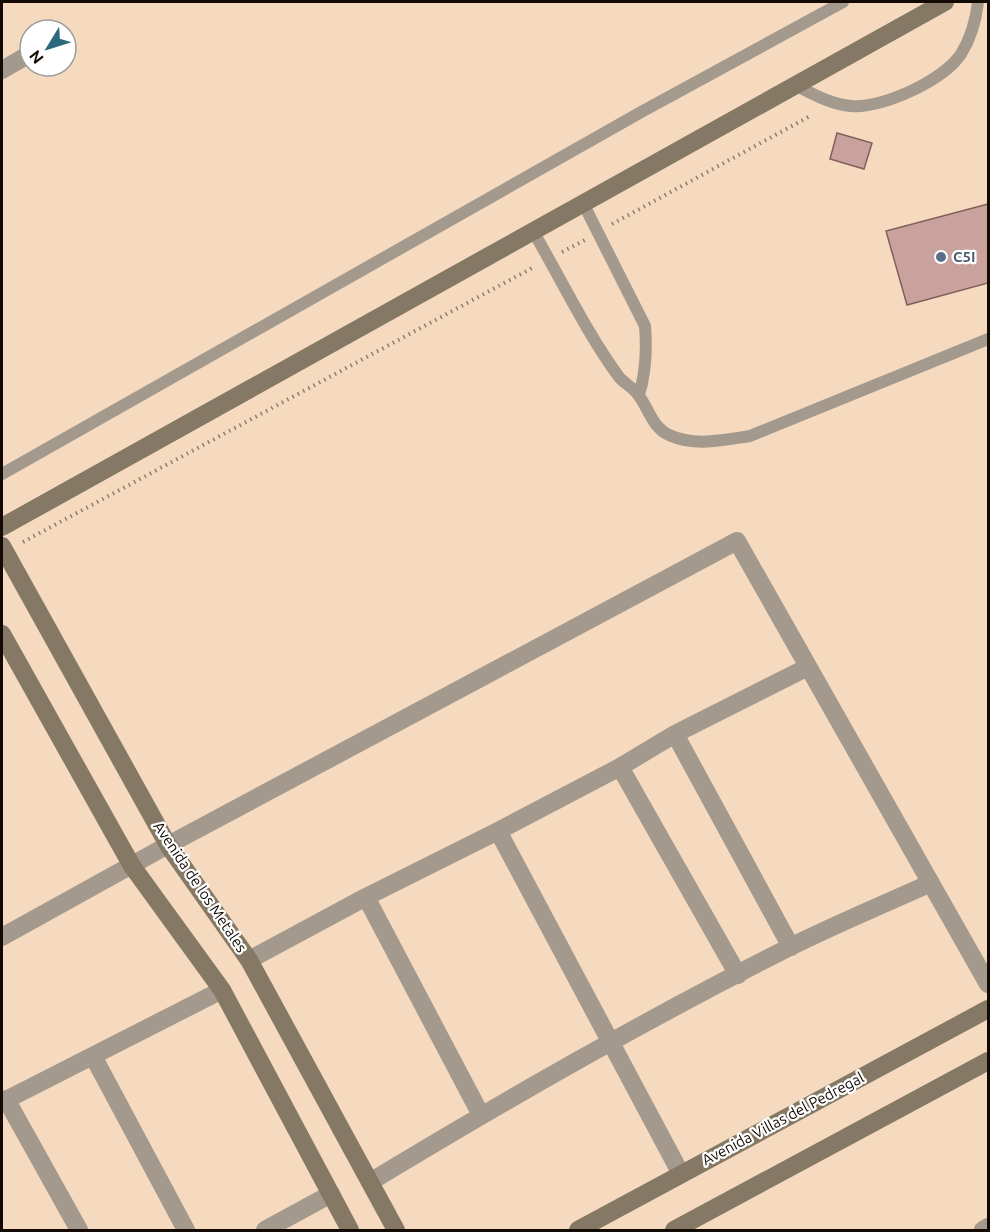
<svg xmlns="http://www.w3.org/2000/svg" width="990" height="1232" viewBox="0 0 990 1232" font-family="Ubuntu,sans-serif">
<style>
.building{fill:#caa29d;stroke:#835f5b;stroke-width:1.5}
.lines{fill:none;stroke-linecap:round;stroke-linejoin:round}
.path{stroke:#907d6b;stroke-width:4;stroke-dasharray:1.5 4.5;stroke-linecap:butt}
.lane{stroke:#a39a8d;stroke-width:12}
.street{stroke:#a39a8d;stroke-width:18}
.secondary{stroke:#857965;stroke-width:18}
.service-dot{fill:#5c6f8a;stroke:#fff;stroke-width:2}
.labels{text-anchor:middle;stroke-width:4.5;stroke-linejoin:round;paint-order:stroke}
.service-label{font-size:15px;font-weight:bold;fill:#4e5e75;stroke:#fff;text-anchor:start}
.street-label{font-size:15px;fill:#120a03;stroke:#fff}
</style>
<rect width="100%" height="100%" fill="#f6dabf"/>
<!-- building -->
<path class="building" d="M837 133 872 143 864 169 830 159Z
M988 204V283L907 305 886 231Z"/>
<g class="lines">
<!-- path -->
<path class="path" d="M612 224 812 115
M562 252 585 240
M23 542 534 267"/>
<!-- lane -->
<path class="lane" d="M795 85C813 94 830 104 851 106 882 109 944 80 961 54 971 38 976 20 978 2
M583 203 645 326C647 350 646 372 639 395
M533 231C561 279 586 332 619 377 625 384 634 388 639 396 649 409 652 427 669 435 695 447 723 440 750 436L988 339
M2 474 643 111 843 2"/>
<!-- street -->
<path class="street" d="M2 70 28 55
M675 734 791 947
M620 767 738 975
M498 831 681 1174
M366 897 481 1115
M2 937 168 845 737 541 988 984
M249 960 366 897 498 831 620 767 675 734 808 667
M93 1056 186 1230
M6 1099 79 1230
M2 1102 222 990
M370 1182C507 1099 647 1019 790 947 836 924 884 904 931 883
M265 1230 331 1194
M983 1230 988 1227"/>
<!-- secondary -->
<path class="secondary" d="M2 527 945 2
M2 546 168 845 249 960 396 1230
M2 634 132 866 222 990 350 1230
M578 1230 988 1009
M674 1230 988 1061"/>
</g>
<!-- markers -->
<circle class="service-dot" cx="941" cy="257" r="6"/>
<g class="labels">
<!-- service labels -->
<g class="service-label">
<text x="953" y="262">C5I</text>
</g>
<!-- street labels -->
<g class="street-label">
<text transform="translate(200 887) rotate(56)" y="5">Avenida de los Metales</text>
<text transform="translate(783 1119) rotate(-28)" y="5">Avenida Villas del Pedregal</text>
</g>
</g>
<!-- border -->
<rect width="990" height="1232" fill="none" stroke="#120a03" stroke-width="6"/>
<!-- north arrow -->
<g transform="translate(48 48) rotate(232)"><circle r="28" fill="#ffffff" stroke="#a09d9a" stroke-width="1.5"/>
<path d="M0-4.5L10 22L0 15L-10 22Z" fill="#2b697f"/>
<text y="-9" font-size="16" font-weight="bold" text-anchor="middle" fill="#120a03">N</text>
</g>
</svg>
